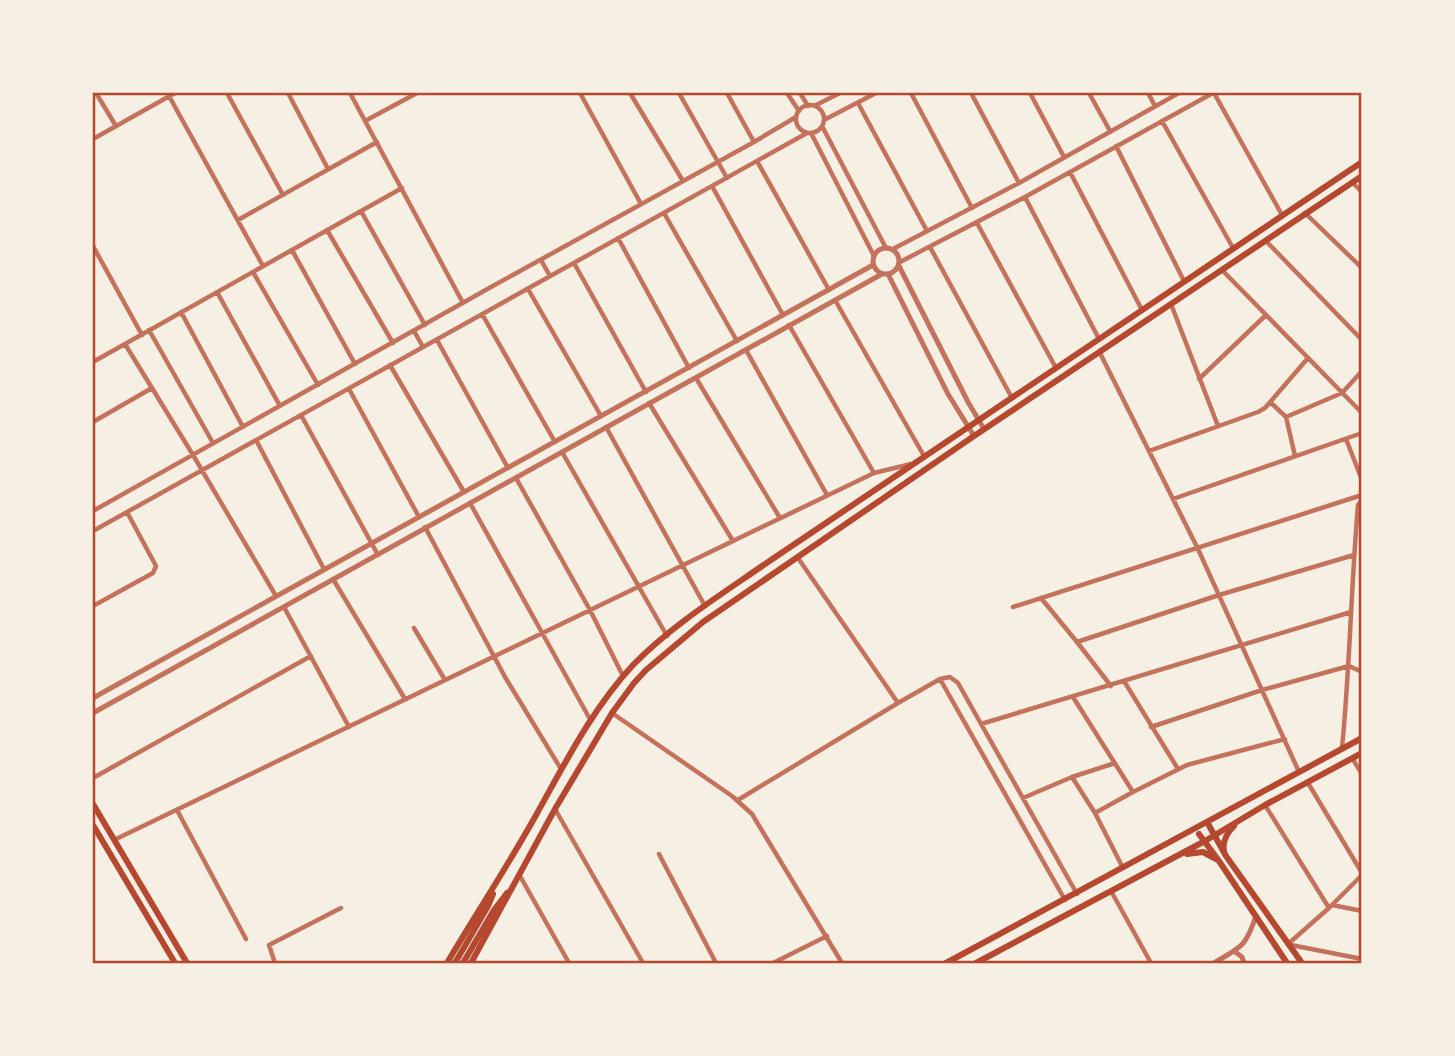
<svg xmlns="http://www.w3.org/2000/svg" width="1455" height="1056" viewBox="0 0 1455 1056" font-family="Ubuntu,sans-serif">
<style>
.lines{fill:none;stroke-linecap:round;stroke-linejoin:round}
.minor{stroke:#c5725c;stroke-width:4.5}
.tertiary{stroke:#c5725c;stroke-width:5}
.secondary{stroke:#b5482f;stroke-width:6}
.neatline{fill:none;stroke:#b5482f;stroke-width:2.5}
</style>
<rect width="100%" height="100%" fill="#f6efe4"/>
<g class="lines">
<!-- minor -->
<path class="minor" d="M96 93 116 126
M227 93 283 195
M288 93 328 169
M350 93 463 303
M580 93 641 204
M630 93 683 181
M679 93 727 178
M727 93 754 142
M787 93 799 111
M800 93 808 106
M911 93 972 208
M971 93 1019 183
M1030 93 1064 157
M1089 93 1110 131
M1148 93 1155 106
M1214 93 1282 215
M169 96 263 266
M858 103 927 231
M796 119a14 14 0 1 1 28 0a14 14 0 1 1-28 0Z
M814 106 840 93
M824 120 876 93
M365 121 417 93
M1162 121 1233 248
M822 126 886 248
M811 133 874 256
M93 139 175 93
M1116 146 1184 281
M757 161 829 290
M1070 172 1142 310
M1352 182 1362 192
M712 186 783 315
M1025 197 1099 339
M361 211 425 325
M664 213 737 341
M1305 213 1362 268
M238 220 377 142
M977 223 1056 368
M327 230 393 343
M618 238 689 368
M1266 241 1362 340
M93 246 142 335
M930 247 1012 398
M893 249 1019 183 1179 93
M292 250 355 364
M541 260 550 276
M900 262 1025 197 1213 93
M574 263 646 392
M1222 270 1362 413
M253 272 318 385
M528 289 601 416
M217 292 280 406
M835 300 924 456
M1171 304 1218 426
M181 312 243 427
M482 314 555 442
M789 325 874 473
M149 330 213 443
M414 331 423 347
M437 340 508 468
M125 344 193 455 276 596
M746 350 827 495
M1100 353 1198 549 1299 772
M93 362 402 188
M390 365 464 492
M696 378 780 518
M1199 379 1266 315
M349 389 419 517
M1270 402 1286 417 1295 456
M649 403 733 541
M301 415 378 555
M1286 417 1342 393 1362 371
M93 422 152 388
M606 427 705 606
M1346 439 1362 480
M256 440 324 569
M1149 451 1258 412 1265 408 1308 358
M562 452 667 636
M516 478 590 610 623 676
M1173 499 1362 433
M470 503 591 721
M93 511 491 287 754 142 796 117
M425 527 505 677 561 769
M93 531 807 133
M798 558 898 703
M333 579 405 699
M1041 598 1077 642 1111 686
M93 606 153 573 156 566 127 512
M284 607 349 727
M1013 607 1362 495
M414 628 445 680
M1077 642 1219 595 1354 555
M940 679 1065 900
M1124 681 1178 769
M1073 697 1133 792
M612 713 732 796 752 814 842 963
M981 724 1351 612
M1151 727 1262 690 1349 666 1362 672
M1342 748C1350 667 1351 586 1358 505L1362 500
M1352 758 1362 774
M1072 777 1095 813 1123 868
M93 778 311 656
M1308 783 1362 873
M1023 798 1072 777 1115 763
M738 800 898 703 940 679 950 677 958 683 1077 894
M1265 805 1329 908
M555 809 643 963
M177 810 246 939
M1095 813 1133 792 1187 765 1285 739
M114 840 874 473 911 464
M659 854 716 963
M520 876 569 963
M1111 891 1151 963
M1332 905 1362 911
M1288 944 1329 908 1362 875
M1291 945 1362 959
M275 963 269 945 341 908
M773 963 827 936"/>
<!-- tertiary -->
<path class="tertiary" d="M873 261a13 13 0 1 1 26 0a13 13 0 1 1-26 0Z
M899 266 968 402 984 429
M888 274 948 394 974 436
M93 698 873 265
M93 713 882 274
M1234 951 1242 957 1244 963
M1214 963C1242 946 1245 948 1256 916"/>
<!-- secondary -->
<path class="secondary" d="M93 804 187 963
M1207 822 1226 856 1302 963
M93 825 175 963
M1199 834 1219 861 1287 963
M1224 851C1222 841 1227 833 1234 826
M1187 854 1203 852 1216 859
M447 963C476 914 507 867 535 817 564 765 592 709 633 665 672 625 722 594 768 562L1362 162
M455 963 488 906 493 894
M463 963 494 910 507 893
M471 963 555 809 612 713 634 683 646 670 703 622 974 436 1362 176
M946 963 1362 738
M976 963 1205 841 1265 805 1362 753"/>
</g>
<!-- border -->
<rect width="1455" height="1056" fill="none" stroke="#f6efe4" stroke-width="189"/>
<rect x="94" y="94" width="1266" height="868" class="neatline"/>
</svg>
